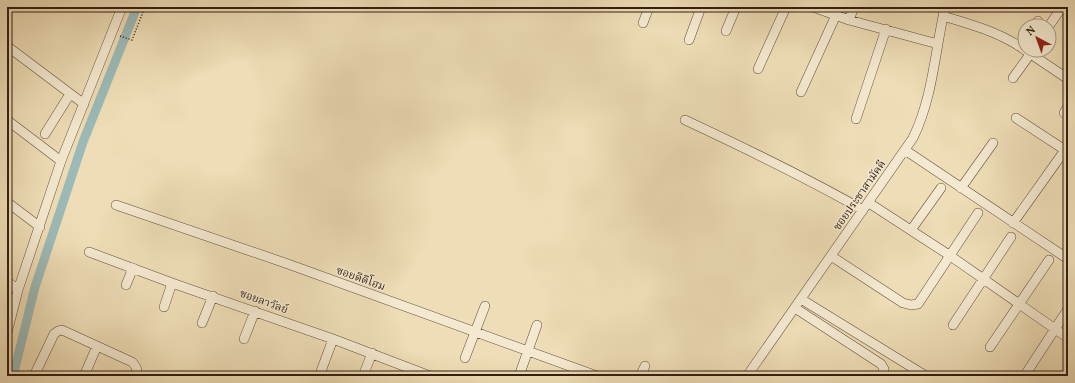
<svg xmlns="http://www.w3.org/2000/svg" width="1075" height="383" viewBox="0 0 1075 383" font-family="Vollkorn,'Noto Serif Thai',serif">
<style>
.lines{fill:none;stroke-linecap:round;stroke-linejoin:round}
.canal{stroke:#9cbab7;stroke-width:9}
.minor-casing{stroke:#624e3b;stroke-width:10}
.path{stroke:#331e12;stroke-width:1.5;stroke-dasharray:1 2;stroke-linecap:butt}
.minor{stroke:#f4e9d0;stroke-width:9}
.labels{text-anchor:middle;stroke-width:3;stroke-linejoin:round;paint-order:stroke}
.street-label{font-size:11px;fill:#331e12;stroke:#f4e9d0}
</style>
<rect width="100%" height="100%" fill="#eeddb6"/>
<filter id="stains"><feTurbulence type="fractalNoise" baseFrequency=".005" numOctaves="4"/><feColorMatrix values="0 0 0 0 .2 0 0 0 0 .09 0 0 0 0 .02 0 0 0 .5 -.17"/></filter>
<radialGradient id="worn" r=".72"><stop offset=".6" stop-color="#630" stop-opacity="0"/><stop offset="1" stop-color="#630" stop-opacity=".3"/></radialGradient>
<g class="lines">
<!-- canal -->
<path class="canal" d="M13 376 35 287 83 142 137 7"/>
<defs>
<path id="minor" d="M813 7 849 20 938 44
M943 16C972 25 1000 32 1025 50
M849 20 854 7
M643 23 649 7
M1035 26 1038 21
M1049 26 1062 7
M726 31 736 7
M689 40 700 10 699 7
M7 46 84 104
M1025 50 1068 79
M758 69 786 7
M1013 78 1033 50
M801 92 836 15
M1064 113 1068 106
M1016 118 1068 152
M856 119 886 29
M7 120 61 161
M685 120C745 148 805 177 863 210
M45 134 70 94
M905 150 1068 259
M961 188 993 143
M7 202 40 227
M869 203 949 255 1068 338
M116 205 288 264 597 376
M1013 223 1065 150
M911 230 941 188
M89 252 172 283 333 339 430 376
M831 256 903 303 911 305 918 304 978 213
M7 281 18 290
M126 285 133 268
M801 299 926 376
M164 307 172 283
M795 308 881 364 884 369 881 376
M202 323 213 296
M953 325 1011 237
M7 333 18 290 61 161 122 7
M244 339 255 311
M990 347 1049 260
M465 358 485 306
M1027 372 1068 309
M320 374 333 339
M34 376 54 334 58 331 62 330 132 362C137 367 138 370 135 376
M84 376 97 346
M363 376 372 353
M519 376 537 325
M640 376 645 366
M747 376 913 138C933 97 935 51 945 7"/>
</defs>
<!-- minor casing -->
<use href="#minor" class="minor-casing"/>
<!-- path -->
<path class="path" d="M120 36 132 40 145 7"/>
<!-- minor -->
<use href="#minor" class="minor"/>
</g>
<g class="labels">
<!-- street labels -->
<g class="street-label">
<text transform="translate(859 195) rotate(-55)" y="4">ซอยประชาสามัคคี</text>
<text transform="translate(361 278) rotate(20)" y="4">ซอยดีดีโฮม</text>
<text transform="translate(264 301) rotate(20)" y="4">ซอยลาวัลย์</text>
</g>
</g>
<!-- margin -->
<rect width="1075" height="383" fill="none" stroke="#eeddb6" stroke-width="24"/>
<rect x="8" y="8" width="1059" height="367" fill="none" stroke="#331e12" stroke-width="2"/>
<rect x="12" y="12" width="1051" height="359" fill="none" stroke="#331e12"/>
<!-- north arrow -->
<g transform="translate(1037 38) rotate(319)"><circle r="19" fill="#f4e9d0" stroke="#a79884"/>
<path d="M0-3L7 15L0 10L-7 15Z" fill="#8f2418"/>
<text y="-6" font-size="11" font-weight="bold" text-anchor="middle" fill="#331e12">N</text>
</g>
<rect width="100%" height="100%" filter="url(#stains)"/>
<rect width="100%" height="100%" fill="url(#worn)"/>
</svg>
